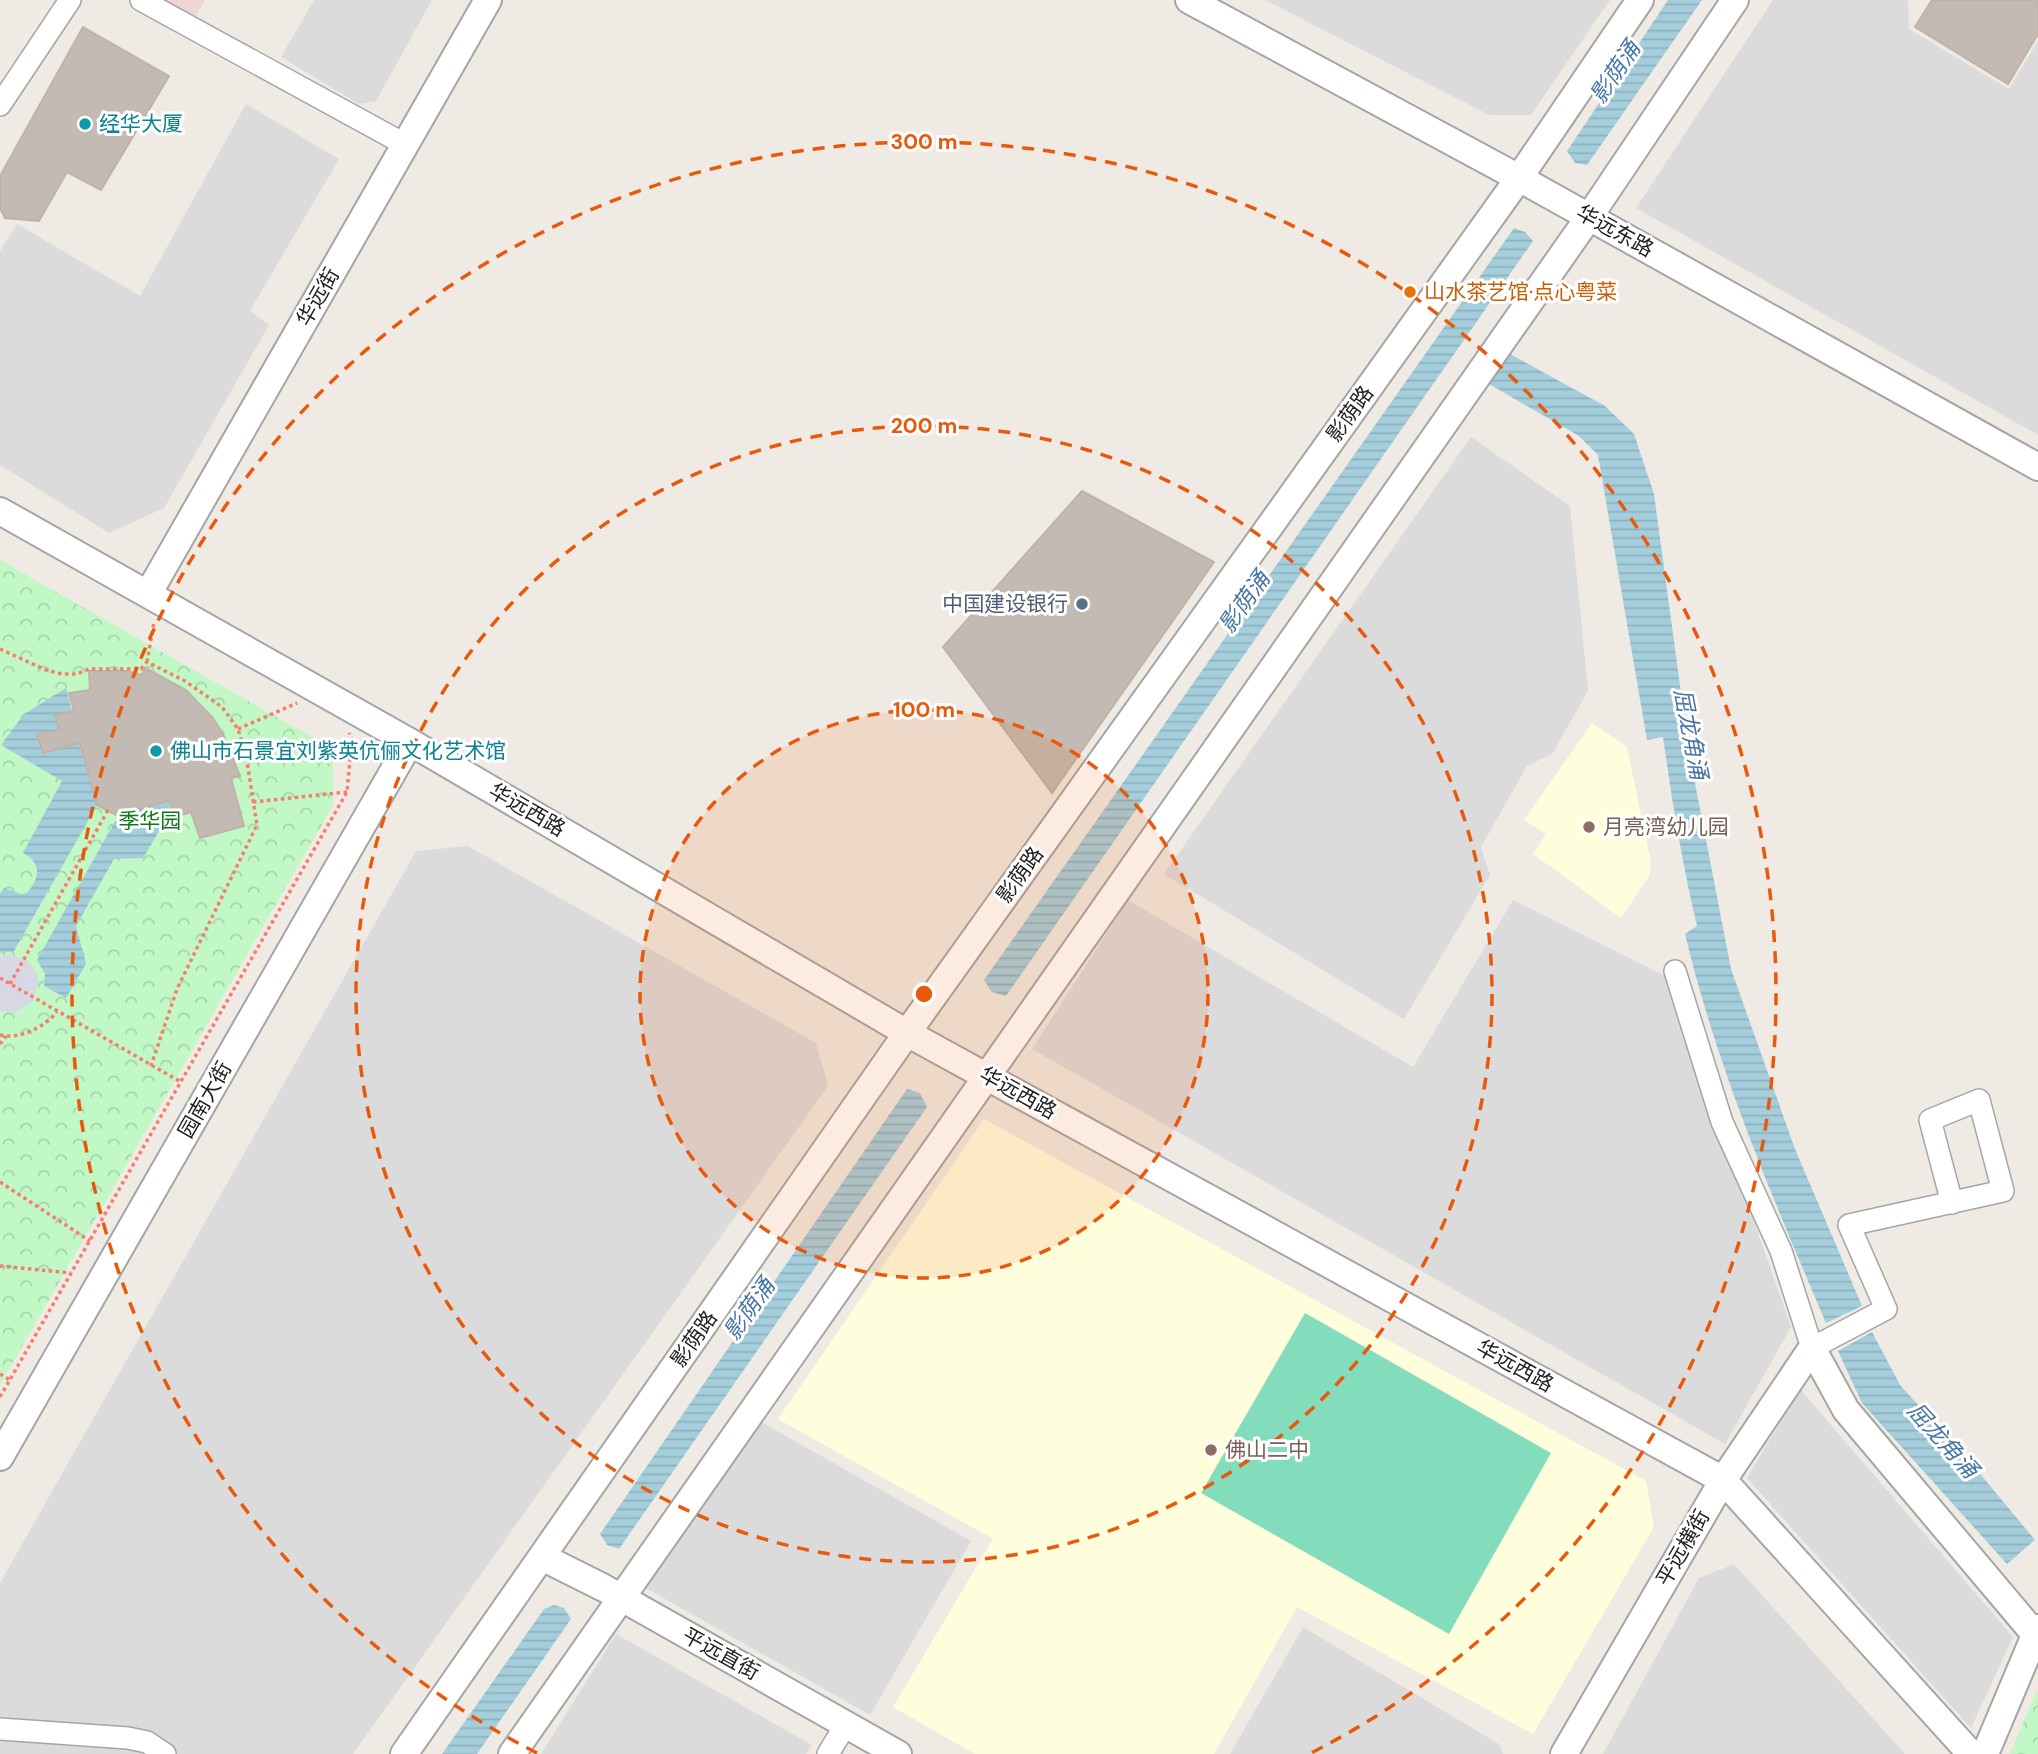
<svg xmlns="http://www.w3.org/2000/svg" width="2038" height="1754" viewBox="0 0 2038 1754" font-family="'DM Sans','Noto Sans SC',sans-serif">
<style>
.residential{fill:#dcdbdb}
.commercial{fill:#efd5d3}
.education{fill:#fefedd}
.park{fill:url(#park-crowns)}
.pitch{fill:#83ddbc}
.plaza{fill:#d8d8e4}
.water{fill:url(#water-rules)}
.building{fill:#c3bbb3;stroke:#c0b2a6;stroke-width:2}
.lines{fill:none;stroke-linecap:round;stroke-linejoin:round}
.minor-casing{stroke:#a5a5a5;stroke-width:24}
.tertiary-casing{stroke:#a5a5a5;stroke-width:30}
.path{stroke:#f77d6c;stroke-width:3.5;stroke-dasharray:3.5 3.5;stroke-linecap:butt}
.minor{stroke:#fff;stroke-width:21}
.tertiary{stroke:#fff;stroke-width:26}
.ring{fill:none;stroke:#e8590c;stroke-width:3.5;stroke-dasharray:12 9}
.culture-dot{fill:#0f9aa8;stroke:#fff;stroke-width:2.5}
.food-dot{fill:#e8710a;stroke:#fff;stroke-width:2.5}
.service-dot{fill:#5c6f8a;stroke:#fff;stroke-width:2.5}
.education-dot{fill:#8d6e63;stroke:#fff;stroke-width:2.5}
.labels{text-anchor:middle;stroke-width:6;stroke-linejoin:round;paint-order:stroke}
.culture-label{font-size:21px;fill:#0d838f;stroke:#fff;text-anchor:start}
.street-label{font-size:21px;fill:#1e1e1e;stroke:#fff}
.food-label{font-size:21px;fill:#c56008;stroke:#fff;text-anchor:start}
.service-label{font-size:21px;fill:#4e5e75;stroke:#fff;text-anchor:end}
.park-label{font-size:21px;fill:#0d7a18;stroke:#fff}
.education-label{font-size:21px;fill:#785e54;stroke:#fff;text-anchor:start}
.water-label{font-size:23px;font-style:italic;fill:#4975a4;stroke:#fff}
.centre{fill:#e8590c;stroke:#fff;stroke-width:3.5}
.ring-label{font-size:21px;text-anchor:middle;font-weight:bold;fill:#e8590c;stroke:#fff;stroke-width:6;stroke-linejoin:round;paint-order:stroke}
</style>
<defs>
<pattern id="park-crowns" width="20" height="18" patternUnits="userSpaceOnUse" patternTransform="scale(1.75)"><rect width="20" height="18" fill="#c1f8c6"/><path d="M2 6a3 3 0 1 1 6 0M12 15a3 3 0 1 1 6 0" fill="none" stroke="#a5d4aa"/></pattern>
<pattern id="water-rules" width="6" height="5" patternUnits="userSpaceOnUse" patternTransform="scale(1.75)"><rect width="6" height="5" fill="#a5cedc"/><path d="M0 2.5h6" fill="none" stroke="#8eb0bc"/></pattern>
</defs>
<rect width="100%" height="100%" fill="#efebe4"/>
<!-- residential -->
<path class="residential" d="M314 0H432L376 101 359 104 281 57Z
M1265 0H1610L1531 115H1489Z
M1773 0H1908L1909 29 2009 89 2038 41V435L1636 208Z
M246 104 339 159 250 311 269 325 164 508 109 533 0 465V251L17 224 140 296Z
M1471 437 1570 506 1588 691 1552 754 1527 766 1481 847 1490 875 1404 1019 1164 874Z
M468 846 816 1043 828 1086 353 1754H0V1583L416 851Z
M1128 900 1413 1067 1513 900 1669 978 1791 1327 1725 1444 1032 1049Z
M1800 1389 2013 1637 1971 1728 1747 1478Z
M760 1421 971 1541 870 1715 644 1587Z
M1734 1564 1905 1754H1603L1699 1578Z
M1303 1627 1499 1744 1503 1754H1230Z
M616 1634 812 1745 806 1754H541Z"/>
<!-- commercial -->
<path class="commercial" d="M161 0H205L195 17Z"/>
<!-- education -->
<path class="education" d="M1592 723 1627 747 1651 863 1649 876 1621 918 1533 854 1546 834 1524 820Z
M984 1119 1646 1481 1654 1527 1533 1734 1297 1607 1214 1754H975L893 1707 993 1539 778 1419Z"/>
<!-- park -->
<path class="park" d="M0 560 333 749V805L0 1385Z
M2036 1692 2038 1694V1754H2010Z"/>
<!-- pitch -->
<path class="pitch" d="M1305 1313 1551 1453 1449 1634 1201 1493Z"/>
<!-- plaza -->
<path class="plaza" d="M8 955 26 959 37 973 38 982 33 1001 16 1012H7L0 1010V957Z"/>
<!-- water -->
<path class="water" d="M1668 0H1702L1587 165 1575 163 1567 151Z
M1514 228 1525 232 1533 241 1006 996 992 992 984 980Z
M1510 354 1605 406 1634 434 1654 494 1689 752 1731 969 1795 1149 1862 1306 1826 1323C1771 1194 1718 1071 1685 934L1697 926C1682 863 1672 801 1663 737L1647 740 1598 455 1579 436 1489 384Z
M66 688 97 805 14 951 0 953V894L4 888 21 894 27 893C40 878 42 863 23 853L62 781 1 745 24 714Z
M170 800 173 808 143 858 114 859 76 926 86 964 66 998 44 986 45 974 37 960 118 816Z
M907 1089 920 1093 927 1107 619 1549 607 1545 600 1534Z
M1872 1332 1900 1385 1972 1464 2035 1540 2007 1564 1862 1403 1838 1351Z
M554 1605 564 1608 571 1619 477 1754H442L544 1609Z"/>
<!-- building -->
<path class="building" d="M1932 0H2038V34L2008 84 1915 27Z
M83 27 169 76 101 190 67 172 39 221 5 218 0 208V176Z
M1082 491 1214 562 1052 793 943 647Z
M145 668 186 690 213 718 223 734 240 776 231 778 244 826 200 838 191 812 176 817 170 800 118 816 97 805 80 743 43 753 37 734 59 730 55 715 74 711 69 693 90 690 89 671H127L142 675Z"/>
<g class="lines">
<defs>
<path id="minor" d="M141 0 406 145
M0 105 70 0
M1675 971 1722 1122 1781 1251 1812 1348 1886 1309 1849 1225 2003 1191 1979 1100 1930 1120 1952 1203
M0 1729 128 1738 147 1742 165 1754
M828 1754 846 1724"/>
<path id="tertiary" d="M1189 0 1519 178 2038 467
M0 511 410 742 907 1033 1723 1480 1971 1754
M148 594 488 0
M0 1457 410 742
M542 1557 604 1588 898 1754
M404 1754 907 1033 1519 178 1640 0
M512 1754 1589 217 1735 0
M1564 1754 1723 1480 1812 1348 1846 1410 2038 1638
M1985 1754 2038 1628"/>
</defs>
<!-- minor casing -->
<use href="#minor" class="minor-casing"/>
<!-- tertiary casing -->
<use href="#tertiary" class="tertiary-casing"/>
<!-- path -->
<path class="path" d="M0 649 46 670 62 674H77L89 669H141L147 662 185 681 222 707 238 729 246 755 257 825 177 989 151 1066
M147 662 154 622
M238 729 297 703
M253 802 347 792
M0 978 181 1082
M10 984 108 810
M0 1035C20 1040 44 1027 57 1012
M0 1044 6 1036
M0 1182 90 1241
M0 1266 71 1273
M0 1374 10 1380
M0 1397 347 792 352 739 349 733"/>
<!-- minor -->
<use href="#minor" class="minor"/>
<!-- tertiary -->
<use href="#tertiary" class="tertiary"/>
</g>
<!-- distance rings -->
<circle cx="924" cy="994" r="284" fill="#e8590c" fill-opacity=".12"/>
<g class="ring">
<circle cx="924" cy="994" r="284"/>
<circle cx="924" cy="994" r="568"/>
<path d="M537 1753A852 852 0 1 1 1311 1753"/>
</g>
<!-- markers -->
<g class="culture-dot">
<circle cx="85" cy="124" r="7"/>
<circle cx="156" cy="751" r="7"/>
</g>
<circle class="food-dot" cx="1410" cy="292" r="7"/>
<circle class="service-dot" cx="1082" cy="604" r="7"/>
<g class="education-dot">
<circle cx="1589" cy="827" r="7"/>
<circle cx="1211" cy="1450" r="7"/>
</g>
<g class="labels">
<!-- culture labels -->
<g class="culture-label">
<text x="99" y="131">经华大厦</text>
<text x="170" y="758">佛山市石景宜刘紫英伉俪文化艺术馆</text>
</g>
<!-- street labels -->
<g class="street-label">
<text transform="translate(1615 231) rotate(29)" y="7">华远东路</text>
<text transform="translate(318 297) rotate(-60)" y="7">华远街</text>
<text transform="translate(1350 414) rotate(-54)" y="7">影荫路</text>
<text transform="translate(527 810) rotate(30)" y="7">华远西路</text>
<text transform="translate(1020 875) rotate(-54)" y="7">影荫路</text>
<text transform="translate(1018 1093) rotate(29)" y="7">华远西路</text>
<text transform="translate(205 1100) rotate(-60)" y="7">园南大街</text>
<text transform="translate(694 1339) rotate(-55)" y="7">影荫路</text>
<text transform="translate(1515 1366) rotate(29)" y="7">华远西路</text>
<text transform="translate(1683 1548) rotate(-60)" y="7">平远横街</text>
<text transform="translate(721 1654) rotate(29)" y="7">平远直街</text>
</g>
<!-- food labels -->
<g class="food-label">
<text x="1424" y="299">山水茶艺馆·点心粤菜</text>
</g>
<!-- service labels -->
<g class="service-label">
<text x="1068" y="611">中国建设银行</text>
</g>
<!-- park labels -->
<g class="park-label">
<text x="150" y="828">季华园</text>
</g>
<!-- education labels -->
<g class="education-label">
<text x="1603" y="834">月亮湾幼儿园</text>
<text x="1225" y="1457">佛山二中</text>
</g>
<!-- water labels -->
<g class="water-label">
<text transform="translate(1615 72) rotate(-56)" y="8">影荫涌</text>
<text transform="translate(1244 602) rotate(-55)" y="8">影荫涌</text>
<text transform="translate(1691 734) rotate(79)" y="8">屈龙角涌</text>
<text transform="translate(749 1309) rotate(-55)" y="8">影荫涌</text>
<text transform="translate(1943 1440) rotate(48)" y="8">屈龙角涌</text>
</g>
</g>
<circle cx="924" cy="994" r="10" class="centre"/>
<g class="ring-label">
<text x="924" y="149">300 m</text>
<text x="924" y="433">200 m</text>
<text x="924" y="717">100 m</text>
</g>
</svg>
